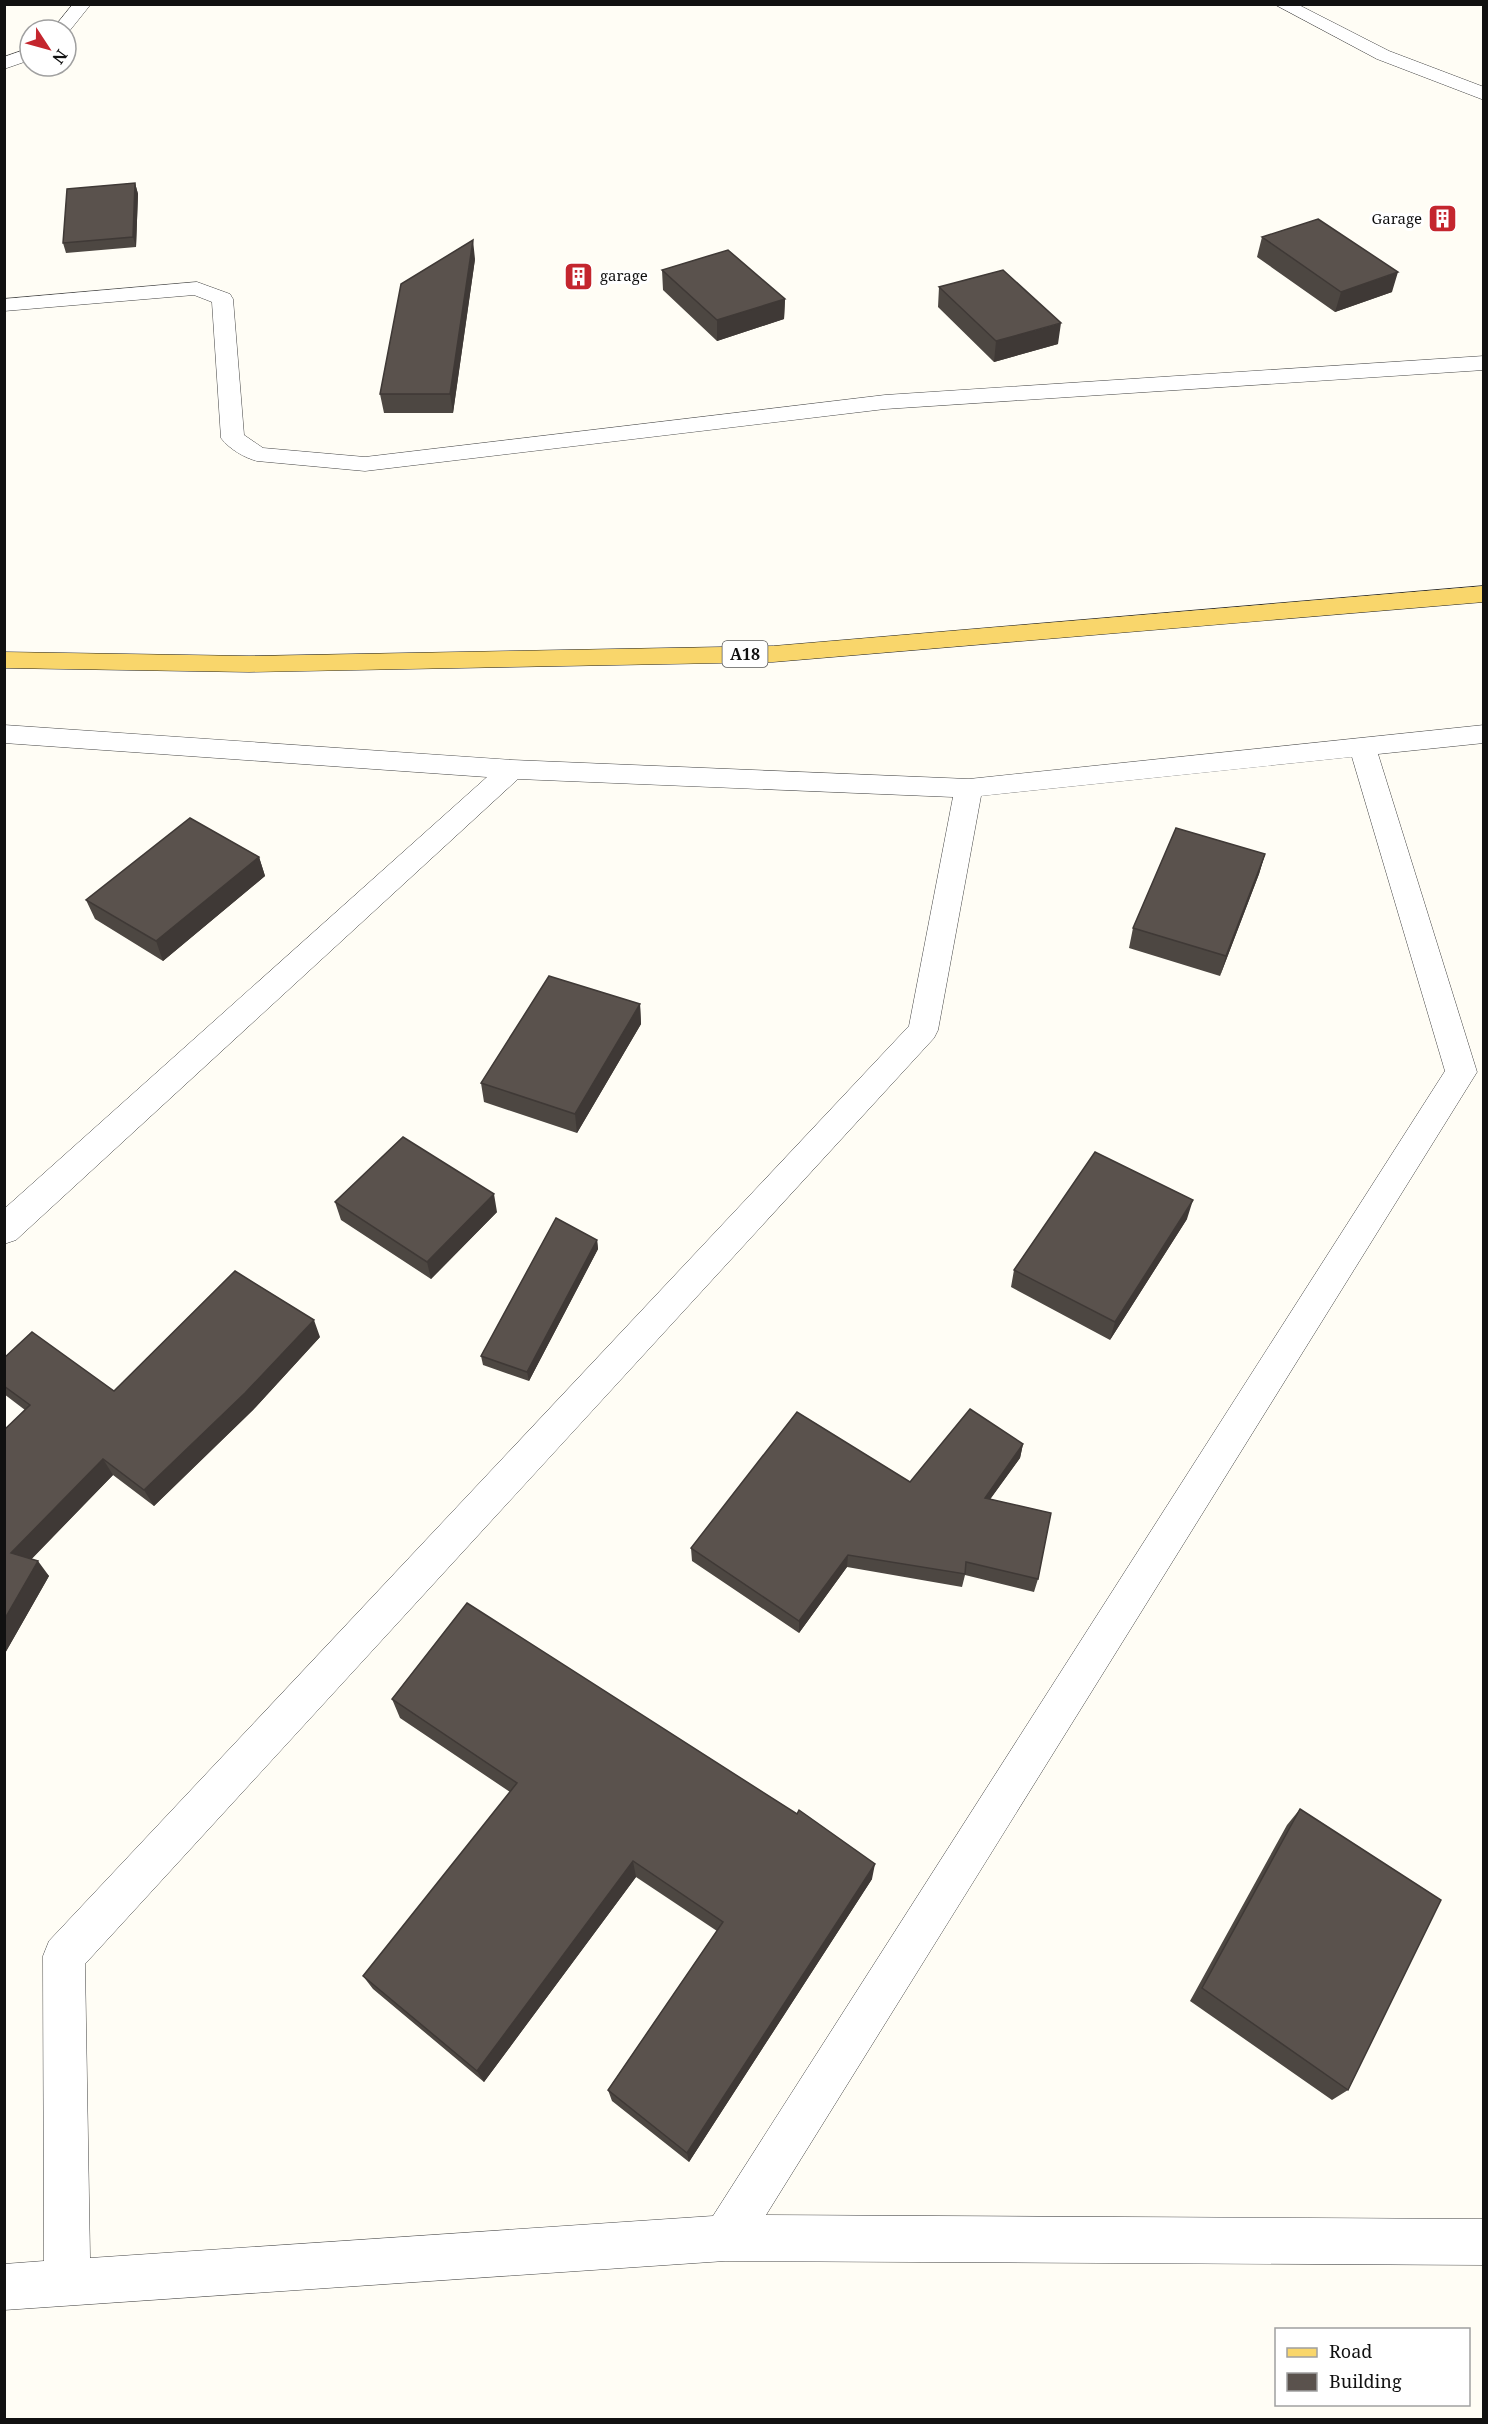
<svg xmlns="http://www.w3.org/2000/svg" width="1488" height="2424" viewBox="0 0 1488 2424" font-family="'Noto Serif',serif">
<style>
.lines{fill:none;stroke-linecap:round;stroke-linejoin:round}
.minor-casing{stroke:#444;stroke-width:1}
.primary-casing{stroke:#222;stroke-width:1}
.minor{fill:#fff;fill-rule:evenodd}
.primary{fill:#f9d66b;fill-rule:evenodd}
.wall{fill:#4d4742}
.shaded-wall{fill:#3f3936}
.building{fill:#5a524d;stroke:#3f3936;stroke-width:1.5}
.labels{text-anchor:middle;stroke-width:6;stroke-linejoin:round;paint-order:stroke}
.far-poi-label{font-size:15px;fill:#111;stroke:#fff;text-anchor:end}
.shield{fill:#fff;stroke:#585858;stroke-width:1.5}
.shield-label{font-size:16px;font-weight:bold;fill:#111}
</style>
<rect width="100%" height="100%" fill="#fffdf5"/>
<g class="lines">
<defs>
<path id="minor" d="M73 4H91L67 34 66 30H52Z
M1274 4H1297L1389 51 1484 87V100L1377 59Z
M30 48V60L4 69V57Z
M197 282 230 294 233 299 244 435 263 448 365 457 885 395 1484 356V370L885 409 365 471 257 461C245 458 229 449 221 438L212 302 194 295 4 311V299Z
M4 725 512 760 969 779 1484 725V743L1378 754 1477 1072 766 2215 1484 2219V2265L725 2261 4 2310V2264L44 2261 43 1956 49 1941 909 1026 953 797 518 779 16 1240 4 1244V1209L487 777 4 743ZM1352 757 1445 1071 713 2216 90 2258 85 1964 934 1038 938 1030 981 796Z"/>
<path id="primary" d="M1484 586V602L773 662 249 672 4 668V652L249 656 773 646Z"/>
</defs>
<!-- minor casing -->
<use href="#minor" class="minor-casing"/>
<!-- primary casing -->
<use href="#primary" class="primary-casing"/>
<!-- minor -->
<use href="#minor" class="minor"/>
<!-- primary -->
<use href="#primary" class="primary"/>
</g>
<!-- wall -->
<path class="wall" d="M135 183 138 194 136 247 66 253 63 243Z
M1262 237 1392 292 1335 312 1257 257Z
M475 259 453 413H384L380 394Z
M662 270 785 299 784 319 717 341 663 290Z
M939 287 1058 344 994 362 938 307Z
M1265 854 1259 874 1220 976 1129 948 1133 928Z
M259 857 265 876 163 961 95 919 86 900Z
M640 1004 641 1024 577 1133 484 1102 481 1083Z
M335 1202 497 1212 431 1279 341 1220Z
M1187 1219 1110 1340 1011 1287 1014 1270Z
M597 1240 598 1249 529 1381 483 1365 481 1356Z
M320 1337 253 1410 154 1506 113 1475 31 1559 49 1576 4 1655V1430L25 1410 4 1394V1358L114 1391Z
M1023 1444 1020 1458 990 1499 1038 1579 1034 1592 965 1575 962 1587 847 1567 799 1633 692 1561 691 1548 910 1482Z
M392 1699 872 1879 689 2162 612 2101 608 2090 717 1931 636 1877 484 2082 373 1989 363 1976 510 1792 400 1718Z
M1300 1809 1348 2090 1332 2100 1190 2001 1287 1825Z"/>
<!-- shaded-wall -->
<path class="shaded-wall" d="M135 183 138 194 136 247 133 237Z
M473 240 475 259 453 413 450 394Z
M1398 272 1392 292 1335 312 1341 292Z
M785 299 784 319 717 341V320Z
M1061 323 1058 344 994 362 996 341Z
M1265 854 1259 874 1220 976 1226 956Z
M259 857 265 876 163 961 156 941Z
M640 1004 641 1024 577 1133 575 1114Z
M494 1194 497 1212 431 1279 427 1262Z
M1193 1200 1187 1219 1110 1340 1115 1322Z
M597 1240 598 1249 529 1381 527 1372Z
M314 1320 320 1337 253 1410 154 1506 144 1490Z
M1023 1444 1020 1458 981 1512 985 1498Z
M103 1459 113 1475 23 1568 11 1553Z
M848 1555 847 1567 799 1633V1621Z
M38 1561 49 1576 4 1655V1620Z
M633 1861 636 1877 484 2082 477 2071Z
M875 1864 872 1879 689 2162 687 2153Z"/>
<!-- building -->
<path class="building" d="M135 183 133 237 63 243 67 189Z
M1318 219 1398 272 1341 292 1262 237Z
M473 240 450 394H380L401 284Z
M728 250 785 299 717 320 662 270Z
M1003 270 1061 323 996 341 939 287Z
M190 818 259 857 156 941 86 900Z
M1176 828 1265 854 1226 956 1133 928Z
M549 976 640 1004 575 1114 481 1083Z
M403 1137 494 1194 427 1262 335 1202Z
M1095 1152 1193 1200 1115 1322 1014 1270Z
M556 1218 597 1240 527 1372 481 1356Z
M235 1271 314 1320 245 1393 144 1490 103 1459 11 1553 38 1561 4 1620V1430L30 1405 4 1386V1358L32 1332 114 1391Z
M970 1409 1023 1444 985 1498 1051 1513 1038 1579 966 1562 965 1574 848 1555 799 1621 691 1548 797 1412 910 1482Z
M467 1603 797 1814 799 1810 875 1864 687 2153 608 2090 723 1922 633 1861 477 2071 363 1976 517 1783 392 1699Z
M1300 1809 1441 1900 1348 2090 1202 1988Z"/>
<!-- icons -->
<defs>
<symbol id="building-square" viewBox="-11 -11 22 22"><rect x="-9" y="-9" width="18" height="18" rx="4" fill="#c4262e" stroke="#fff"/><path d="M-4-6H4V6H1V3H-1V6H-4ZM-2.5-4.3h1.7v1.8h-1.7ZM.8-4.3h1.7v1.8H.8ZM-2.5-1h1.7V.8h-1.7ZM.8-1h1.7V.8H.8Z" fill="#fff"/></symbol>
</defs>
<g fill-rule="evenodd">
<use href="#building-square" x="1426" y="202" width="33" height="33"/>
<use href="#building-square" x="562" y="260" width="33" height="33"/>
</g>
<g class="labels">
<!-- far-poi labels -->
<g class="far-poi-label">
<text x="1422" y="224">Garage</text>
<text x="600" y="281" text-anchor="start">garage</text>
</g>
<!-- shield labels -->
<rect class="shield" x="722.5" y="641" width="45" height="26" rx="4.5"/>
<g class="shield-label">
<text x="745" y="660">A18</text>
</g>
</g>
<!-- border -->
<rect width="1488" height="2424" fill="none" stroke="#111111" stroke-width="12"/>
<!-- legend -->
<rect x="1275" y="2328" width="195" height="78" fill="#ffffff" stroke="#a0a0a0" stroke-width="1.5"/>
<rect x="1287" y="2348" width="30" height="9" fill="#f9d66b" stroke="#a0a0a0" stroke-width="1.5"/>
<text x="1329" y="2358" font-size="18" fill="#111111">Road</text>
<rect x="1287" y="2373" width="30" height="18" fill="#5a524d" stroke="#a0a0a0" stroke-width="1.5"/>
<text x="1329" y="2388" font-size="18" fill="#111111">Building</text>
<!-- north arrow -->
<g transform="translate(48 48) rotate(126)"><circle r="28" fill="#ffffff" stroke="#a0a0a0" stroke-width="1.5"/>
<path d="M0-4.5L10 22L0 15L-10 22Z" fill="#c4262e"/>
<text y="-9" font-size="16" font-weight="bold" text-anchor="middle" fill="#111111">N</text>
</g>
</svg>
